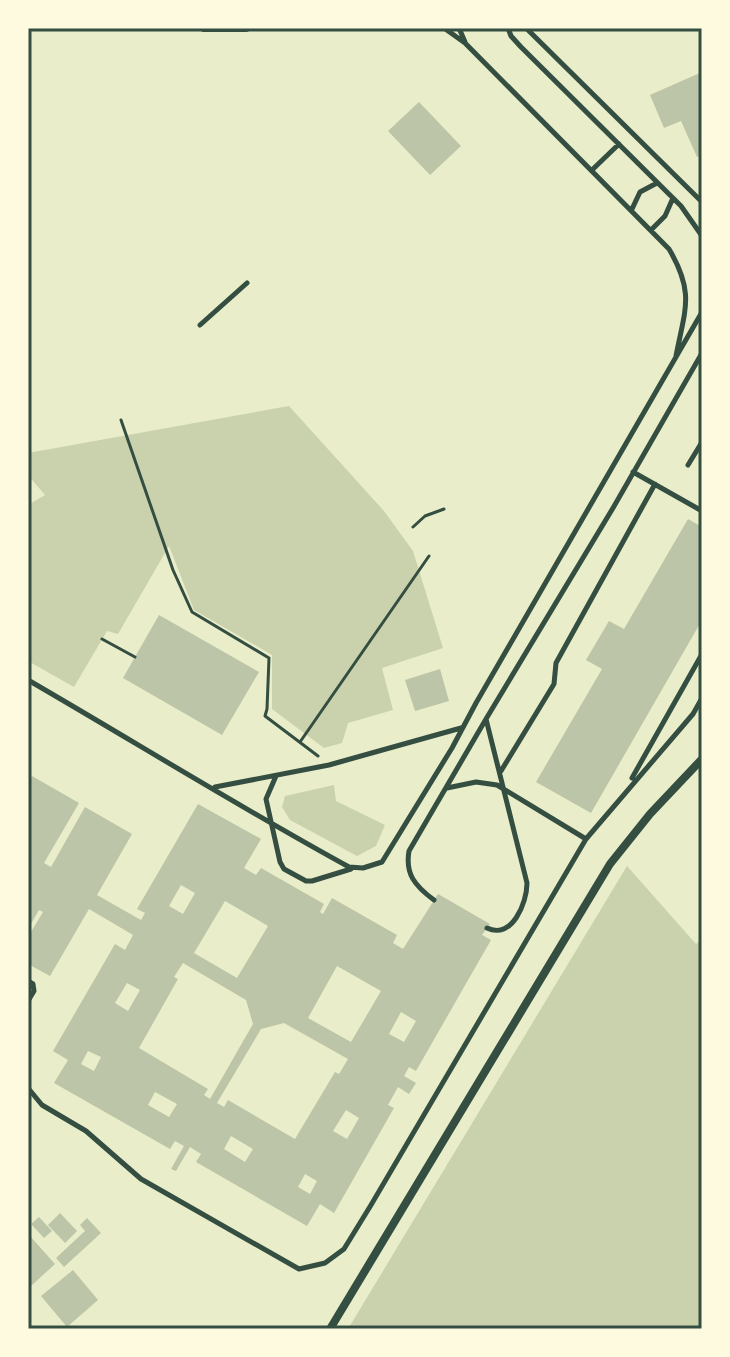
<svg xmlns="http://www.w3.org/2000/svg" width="730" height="1357" viewBox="0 0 730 1357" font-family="'Source Serif 4',serif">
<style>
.green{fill:#cad2ad}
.building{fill:#bcc5a7;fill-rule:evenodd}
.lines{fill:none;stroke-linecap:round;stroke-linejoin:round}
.path{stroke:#344e41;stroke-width:3}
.service{stroke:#344e41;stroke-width:5}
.minor{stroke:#344e41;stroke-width:8}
.neatline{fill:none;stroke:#344e41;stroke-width:3}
</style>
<rect width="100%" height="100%" fill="#e9edc9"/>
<!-- green -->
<path class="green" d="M289 406 384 511 413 551 443 648 382 668 393 710 348 723 342 743 324 748 272 709V655L194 610 169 546 118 634 107 631 74 687 28 661V505L45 495 28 475V453Z
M334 785 336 801 385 825 376 846 357 856 290 820 282 807 285 796Z
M627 866 696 944 702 939V1329H348Z"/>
<!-- building -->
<path class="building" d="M702 72V155L697 157 681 121 664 128 650 95Z
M419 102 461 146 430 175 388 131Z
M688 519 702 527V620L591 813 536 782 602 669 586 660 609 621 624 629Z
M159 615 259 672 222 735 123 678Z
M440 669 449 701 415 711 405 680Z
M32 776 79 803 44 863 51 867 85 807 132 834 97 895 141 920 145 913 137 909 198 804 261 839 244 868 256 875 261 868 324 904 320 912 323 914 332 898 397 935 393 943 403 949 438 894 490 924 482 935 491 940 416 1071 409 1067 404 1076 416 1083 409 1094 398 1087 388 1105 394 1108 334 1213 320 1204 307 1226 196 1162 201 1154 190 1147 176 1171 171 1169 184 1146 175 1141 170 1149 54 1083 68 1060 53 1051 115 944 125 950 133 935 89 909 50 976 28 964V937L43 912 39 910 28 929V783ZM181 885 195 893 183 914 169 906ZM225 901 268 926 237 978 194 953ZM183 963 246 1000 253 1024 210 1099 204 1095 208 1089 139 1048 178 979 174 977ZM337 966 381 991 351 1042 308 1018ZM127 983 140 990 128 1011 115 1003ZM401 1012 416 1021 404 1042 389 1034ZM284 1023 348 1059 339 1074 335 1072 295 1139 228 1100 224 1107 217 1103 261 1029ZM88 1051 101 1057 94 1071 81 1064ZM155 1092 177 1104 169 1117 148 1105ZM346 1110 359 1118 347 1139 333 1131ZM231 1136 253 1149 245 1162 224 1149ZM305 1174 317 1181 310 1194 298 1187Z
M60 1213 77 1231 65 1243 48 1225Z
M39 1217 52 1231 44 1238 31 1224Z
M87 1218 101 1233 64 1267 56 1258 85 1231 80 1225Z
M30 1236 55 1264 31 1286 28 1283V1238Z
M73 1270 98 1300 67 1327 41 1296Z"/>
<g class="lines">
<!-- path -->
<path class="path" d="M121 420 173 570 192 612 269 658 267 709 265 716 318 756
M413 527 425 516 444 509
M102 639 135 657
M300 742 429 556"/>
<!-- service -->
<path class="service" d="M444 28 465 43 669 249C695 293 685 309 676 356
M459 28 465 42
M508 28 511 36 521 47 681 206 702 236
M526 28 702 202
M592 170 619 144
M632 209 640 192 657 183
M651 230 665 216 673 198
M200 325 247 283
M688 465 702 442
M633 472 702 511
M28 680C135 742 241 808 349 867L363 868 382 862 452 748 476 703 702 312
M486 719 613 508 702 353
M501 771 554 684 556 663 655 484
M276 776 266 799 280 862 284 869 306 881H312L351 869
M632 778 702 654
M215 787 329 765 461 728
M447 788 476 782 497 785 586 839
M434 900C415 886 405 874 409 851L486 719 527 883C527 903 512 940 487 928
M28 981 33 984 34 991 28 1001
M28 1088 42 1105 86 1131 141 1179 299 1269 325 1263 344 1249 371 1205 586 839 693 714 702 698"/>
<!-- minor -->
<path class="minor" d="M204 28H246
M330 1329 610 864 650 814 702 759"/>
</g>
<!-- border -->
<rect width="730" height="1357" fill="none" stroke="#fefae0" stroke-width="60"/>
<rect x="30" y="30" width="670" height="1297" class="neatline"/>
</svg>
